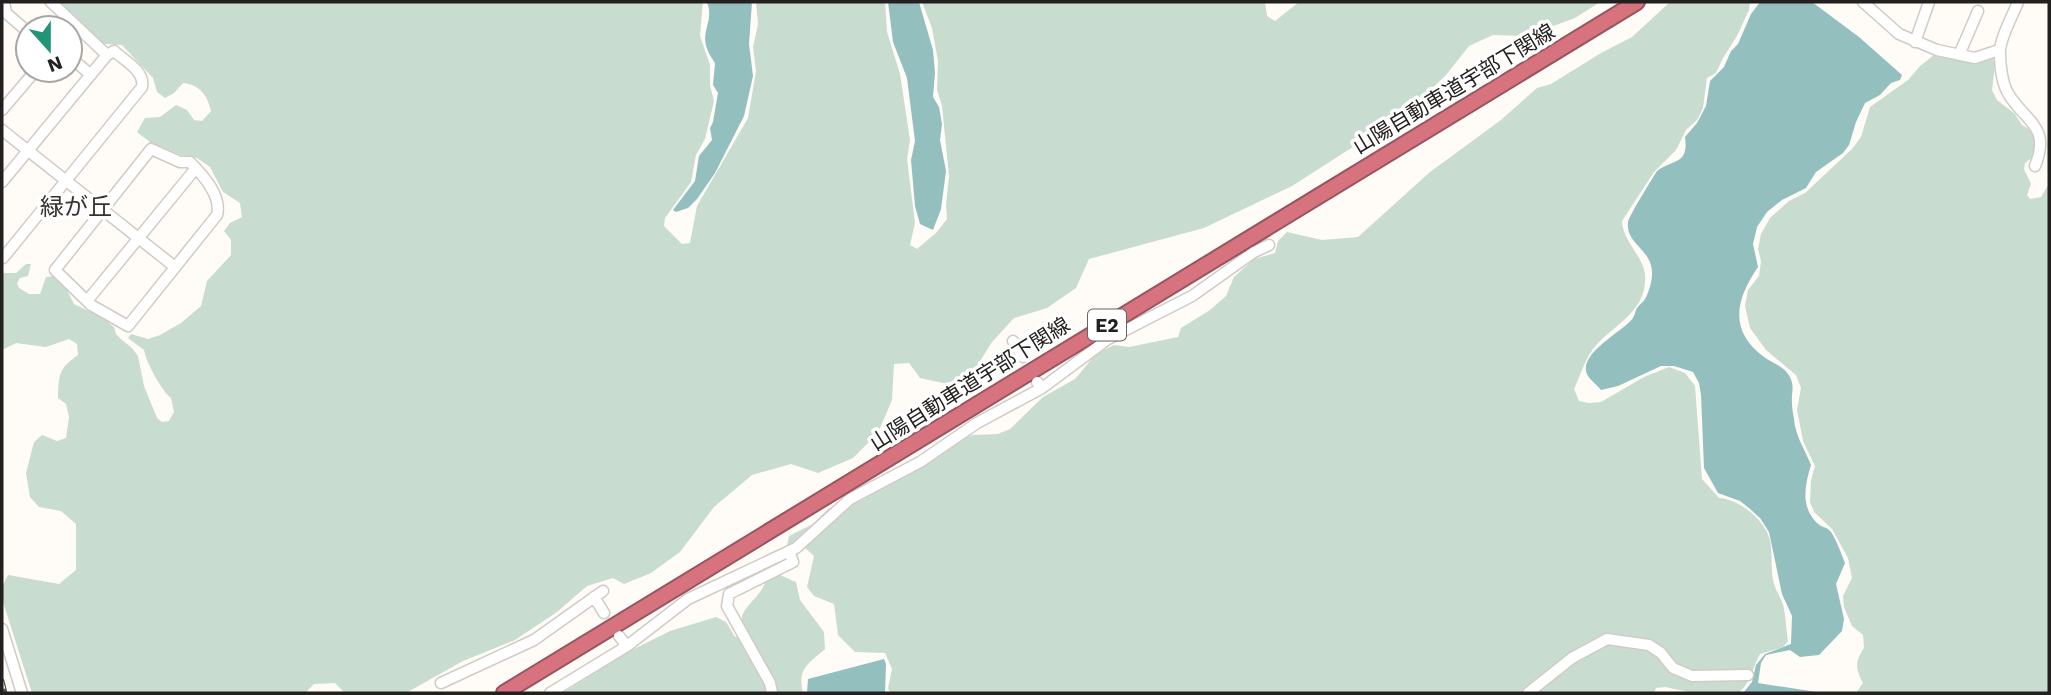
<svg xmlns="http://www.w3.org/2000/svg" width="2051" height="695" viewBox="0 0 2051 695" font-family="'Work Sans','Noto Sans JP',sans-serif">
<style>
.green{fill:#c8ddcf}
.water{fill:#93bfbf}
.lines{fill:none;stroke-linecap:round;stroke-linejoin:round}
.minor-casing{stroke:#d0cbc5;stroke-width:13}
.highway-casing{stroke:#97565d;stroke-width:18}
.minor{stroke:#fff;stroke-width:10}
.highway{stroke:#d6737e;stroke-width:14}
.rail-casing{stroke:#585553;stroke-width:5}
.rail{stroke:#fff;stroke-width:2.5;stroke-dasharray:8;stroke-linecap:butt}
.labels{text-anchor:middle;stroke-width:7;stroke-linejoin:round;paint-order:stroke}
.shield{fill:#fff;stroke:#656462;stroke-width:2}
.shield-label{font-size:19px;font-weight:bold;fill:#23211f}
.street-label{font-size:21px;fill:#23211f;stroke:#fff}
.quarter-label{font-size:24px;fill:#35312d;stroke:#fff}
</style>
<rect width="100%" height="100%" fill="#fffbf6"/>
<!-- green -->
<path class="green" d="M60 2H703L700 36 710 65V85L714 101 705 139 696 155 691 182 665 218 664 226 682 244 690 243 697 206 748 118 756 71 753 47 758 24 756 2H885L887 32 900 74 910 140 907 159 915 223 910 245 917 249 936 233 947 219 946 205 949 176 942 106 937 90 938 61 932 28 922 2H1265L1267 16 1275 21 1299 2H1600L1575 18 1526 36 1493 35 1469 46 1446 75 1409 111 1292 186 1204 228 1089 259 1076 288 1047 308 1014 318 992 342 970 377 952 385 920 378 909 363 894 364 892 400 878 433 853 458 818 473 791 464 752 475 714 507 680 552 651 573 624 584 613 578 587 586 557 612 515 640 463 661 406 693H345L335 683 314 684 305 693H32L2 599V587L8 575 59 584 76 570V524L61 511 39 507 30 497 26 473 34 442 42 435 57 441 66 438 69 417 66 404 58 398C59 375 58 369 78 355L77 344 69 339 46 347 16 343 2 350V273H16L26 264H31L28 276 20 278 17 283 19 288 29 294H40L46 277 54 276 67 290 74 304 103 318 114 327 116 334 122 340 132 348 138 356 144 386 157 418 162 422 169 421 174 412 171 398C161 390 146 362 144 350L128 338 131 334 148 339 160 335 181 323 201 306 207 281 231 255V240L224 231 230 223 242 217 240 203 223 192 210 167 197 158 181 155 151 143 137 132 145 118 160 117 176 105 187 110 194 120 202 121 211 111C208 96 199 84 183 83L174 93 165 98 157 92 153 78 122 45 104 44Z
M1670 2H1750L1749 10 1737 36 1723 58 1716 73 1707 78 1703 108 1697 120 1686 130 1676 150 1654 172 1622 221C1623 242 1643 255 1645 275 1648 312 1612 325 1593 349 1585 360 1580 376 1574 389L1579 401 1589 403 1601 402 1644 377 1669 367 1685 373 1695 386 1702 479 1719 498C1739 499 1765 520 1770 540 1773 554 1770 569 1774 584 1776 592 1783 600 1784 609 1786 619 1786 630 1788 641L1783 647 1760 654C1752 668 1751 684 1738 693H1694L1665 687 1656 688 1654 693H890L888 688 892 669 885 653 855 652 838 635 834 604 814 596 807 587 814 556 804 547 787 546 789 536 813 524 829 508 843 507 862 500 937 458 959 440 972 435 998 434 1010 429 1043 397 1075 379 1096 354 1114 345 1129 347 1178 337 1181 328 1210 310 1226 296 1234 277 1254 259 1275 253 1278 241 1287 232 1322 240 1358 237 1430 172 1501 120 1537 88 1551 84 1601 53 1632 37Z
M1934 55C1955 60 1971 64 1992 56L1995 65 1992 90 1997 100 2015 114 2022 125 2034 132 2039 143 2033 157 2025 163 2024 169 2031 184 2027 195 2030 199 2041 197 2049 184V693H1856L1863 683C1855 668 1855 662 1864 648L1863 635 1852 626 1844 607 1843 596 1852 578 1848 558 1832 529 1814 512 1810 502 1811 480 1815 466 1803 441 1799 420 1797 410 1801 388 1796 375 1766 350 1750 328 1745 306 1748 290 1759 276 1761 261 1758 249 1761 234 1770 218 1789 201 1805 193 1852 149 1861 137 1870 107 1908 80 1920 66Z
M780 575 796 582 800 600 824 632 825 649C808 664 797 669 803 693H563L630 651 670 631 716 617 726 622 735 637 744 636C733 608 757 604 766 581Z"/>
<!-- water -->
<path class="water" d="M707 2H752L749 44 753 76 744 116 715 173 697 199 688 208 676 212 673 210 695 181 699 156 712 140 710 128 713 122 718 93 713 85 715 63C693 33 716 26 707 2Z
M888 2H919L933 50 935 73 933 97 939 107 942 124 940 140 946 171 941 209 933 230 920 224 915 206 911 160 915 141 907 78 893 42Z
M1760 2H1812L1859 37 1902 75 1900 80 1891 83 1880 95 1865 103 1856 122 1849 145 1843 153 1816 172 1806 188 1782 200 1767 212 1757 227 1753 244 1758 267C1736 299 1728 330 1764 357 1774 364 1784 366 1790 377 1795 387 1791 393 1792 403 1792 408 1793 414 1794 419 1795 435 1805 450 1811 465 1805 485 1800 506 1817 523 1822 528 1826 526 1831 532 1837 541 1841 553 1845 563L1836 584 1844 619 1842 631 1819 655 1800 657 1790 650 1766 655 1761 663 1758 683 1823 693H1743L1752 682 1756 665 1765 654 1791 644 1792 616 1782 594 1769 532 1760 518 1749 508 1740 501 1718 493 1704 468 1701 395 1699 383 1693 372 1674 366H1661L1618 386 1601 390C1597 385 1589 379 1587 374 1578 353 1624 331 1633 318 1635 315 1635 311 1637 308 1641 303 1645 301 1647 295 1666 249 1625 250 1628 222 1629 216 1652 179 1657 171 1673 159 1689 165 1685 137L1697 123 1706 106 1710 81 1724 67 1731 51 1738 44 1751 14Z
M884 659 886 664 885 693H807L808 679Z"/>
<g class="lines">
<defs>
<path id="minor" d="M4 2 6 13 28 32
M51 2 107 55
M1863 2 1899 34 1937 50 1975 58 1999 50
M2018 2C2013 15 1999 40 2000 53 2000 65 2002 84 2009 95 2027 123 2051 127 2035 166
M1915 42 1929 2
M1959 55 1978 11
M70 57 91 75
M2 110 36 70
M2 130 175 267
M151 149 180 162H190C203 175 222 196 217 215L128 326 91 305 55 270Z
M2 182 107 55 114 51C125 61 145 71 142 87L3 258
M87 301 196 168
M1013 341 1023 357
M1037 382 1042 388 1108 339 1192 296 1254 252 1269 245
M594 597 604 613
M2 629 22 693
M619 636 627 646 688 599 796 548 850 499 920 462 977 423 1042 388
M441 683 534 640 603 591
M550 693 627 646
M772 693 770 683 727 606 729 594 793 562 789 551
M1528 693 1572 658 1607 639 1649 645 1661 653 1673 668 1692 676 1748 675"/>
<path id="highway" d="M504 693 1637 2"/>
</defs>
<!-- minor casing -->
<use href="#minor" class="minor-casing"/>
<!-- highway casing -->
<use href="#highway" class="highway-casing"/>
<!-- minor -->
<use href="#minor" class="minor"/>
<!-- highway -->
<use href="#highway" class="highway"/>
<defs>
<path id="rail" d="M2 681 5 693"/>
</defs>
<!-- rail casing -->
<use href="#rail" class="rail-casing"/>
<!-- rail -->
<use href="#rail" class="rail"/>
</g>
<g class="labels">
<!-- shield labels -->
<rect class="shield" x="1088" y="309.5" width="38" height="31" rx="5"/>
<g class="shield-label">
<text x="1107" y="332">E2</text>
</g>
<!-- street labels -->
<g class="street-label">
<text transform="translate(1454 89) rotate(-31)" y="7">山陽自動車道宇部下関線</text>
<text transform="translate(970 384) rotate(-32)" y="7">山陽自動車道宇部下関線</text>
</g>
<!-- quarter labels -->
<g class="quarter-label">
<text x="76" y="215">緑が丘</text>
</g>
</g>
<!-- border -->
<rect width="2051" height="695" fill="none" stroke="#23211f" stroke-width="7"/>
<!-- north arrow -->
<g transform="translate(49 49) rotate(159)"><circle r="33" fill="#ffffff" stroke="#a7a6a5" stroke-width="2"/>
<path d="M0-5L12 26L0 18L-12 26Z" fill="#229578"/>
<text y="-10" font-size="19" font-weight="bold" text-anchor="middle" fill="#23211f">N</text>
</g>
</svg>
